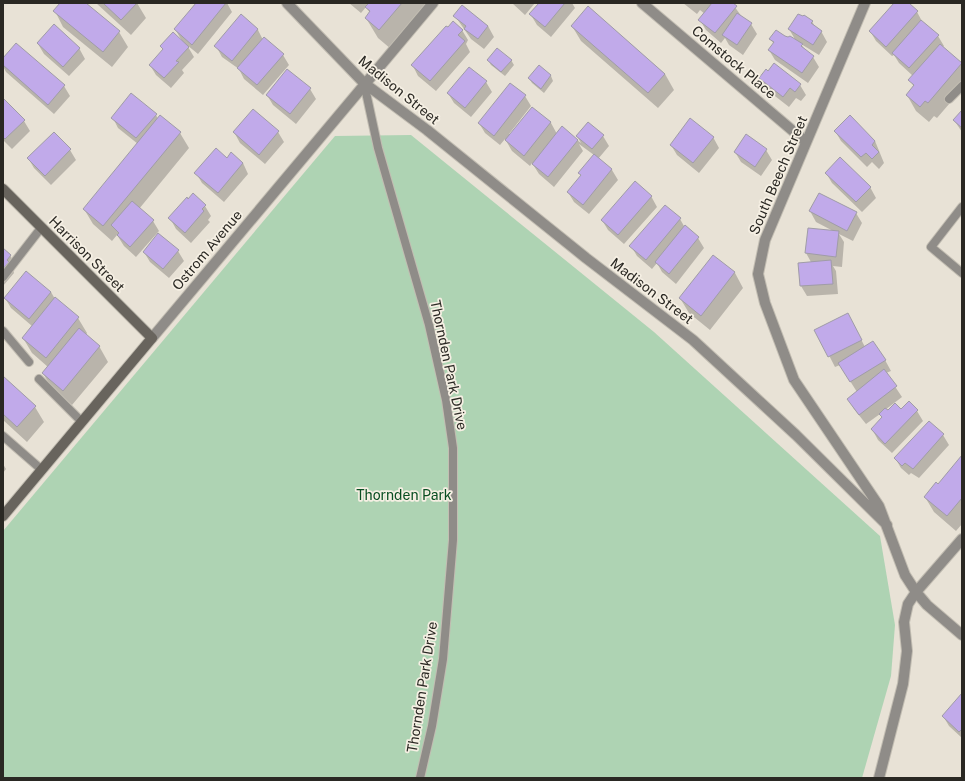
<svg xmlns="http://www.w3.org/2000/svg" width="965" height="781" viewBox="0 0 965 781" font-family="'Public Sans',sans-serif">
<style>
.green{fill:#aed3b3}
.shadow{fill:#0003}
.building{fill:#c1aaea;stroke:#a09ca7}
.lines{fill:none;stroke-linecap:round;stroke-linejoin:round}
.lane-casing{stroke:#c2bdb2;stroke-width:10}
.street-casing{stroke:#c2bdb2;stroke-width:12}
.secondary-casing{stroke:#c2bdb2;stroke-width:12}
.lane{stroke:#8f8c88;stroke-width:8}
.street{stroke:#8f8c88;stroke-width:10}
.secondary{stroke:#68645d;stroke-width:10}
.labels{text-anchor:middle;stroke-width:3.5;stroke-linejoin:round;paint-order:stroke}
.street-label{font-size:14px;fill:#2a2823;stroke:#f5efe3}
.park-label{font-size:14px;fill:#084e21;stroke:#f5efe3}
</style>
<rect width="100%" height="100%" fill="#e8e2d6"/>
<!-- green -->
<path class="green" d="M411 135 654 332 880 536 895 625 891 676 862 778H3V531L335 136Z"/>
<!-- shadow -->
<path class="shadow" d="M61 3H84L119 32 128 47 112 67 63 27 55 11Z
M96 3H137L146 18 131 35Z
M197 3H227L232 12 198 54 187 45 194 57 182 70 184 73 171 88 156 75 150 65 182 41 175 29Z
M349 3H431L391 49 378 38 366 18 370 13 366 7 361 13Z
M512 3H535L525 15Z
M540 3H572L575 8 551 37 537 25 531 15Z
M683 3H732L742 17 751 24 757 34 743 55 729 45 725 38 721 43 706 30 700 20 705 14 700 10 697 14Z
M895 3H907L917 12 923 23 938 36 944 46 943 47 962 64V89L937 118 934 116 929 122 916 111 907 95 914 87 910 80 913 76 899 63 894 55 892 56 876 41 870 31Z
M462 6 488 26 494 37 484 49 471 39 455 16Z
M588 7 665 74 674 90 658 108 581 41 572 26Z
M241 16 258 30 263 40 283 55 289 65 263 95 244 79 239 69 222 57 216 46Z
M812 21 815 27 821 31 827 42 819 55 801 44 805 50 813 57 819 67 808 83 775 60 769 50 774 44 770 39H789L796 41 789 29Z
M462 30 468 40 466 44 470 52 436 91 418 76 413 66Z
M38 44 79 48 85 59 69 76 44 54Z
M3 59 64 86 70 96 54 114 6 72 3 66Z
M488 60H511L514 65 505 76 491 65Z
M539 66 551 76 553 81 544 93 532 83 529 78Z
M288 70 310 89 316 99 296 124 273 105 267 95Z
M760 78 800 85 806 95 801 101 796 98 789 107 766 89Z
M486 82 492 92 471 117 454 103 448 93Z
M510 84 525 96 531 106 509 134 510 136 532 108 551 123 557 134 562 128 581 143 577 136H603L609 146 598 159 612 170 618 180 589 214 574 202 568 192 582 176 580 173 594 155 579 144 583 151 554 187 539 174 532 163 530 166 512 151 505 139 500 145 485 133 479 123Z
M3 99 24 121 30 131 12 149 3 140Z
M962 112V132L954 120Z
M156 115 158 119 180 133 189 148 139 209 153 221 159 231 136 257 124 246 117 235 112 241 93 224 84 209 138 144 118 128 113 118Z
M835 131 875 141 884 163 879 169 872 162 867 167 841 141Z
M234 132H278L284 142 265 164 240 143Z
M54 133 70 150 76 160 51 185 34 168 28 158Z
M746 136 766 150 772 160 761 176 741 162 735 152Z
M713 137 719 148 699 173 677 155 671 145Z
M227 159 243 163 248 174 224 202 202 183 196 173Z
M826 173 870 187 876 198 862 212 832 183Z
M193 195 205 206 211 216 208 220 210 222 191 243 176 229 170 218Z
M651 196 657 207 624 244 608 230 602 220Z
M810 211 856 213 862 223 853 241 839 234 844 242 842 267 833 266 836 271 838 294 807 296 801 286 799 264 811 262 806 253 809 229 835 232 816 222Z
M680 219 684 226 698 238 704 248 676 284 662 272 657 263 652 269 637 256 631 246Z
M3 249 10 255 16 266 13 270 14 273 3 286Z
M178 251 184 261 169 278 150 262 144 252Z
M713 256 735 273 743 288 710 330 689 313 680 298Z
M51 292 55 299 78 318 87 333 86 335 99 346 108 362 72 405 52 389 43 373 48 367 32 353 23 338 32 326 11 308 5 298Z
M848 314 865 347 885 360 891 371 886 373 902 397 885 410 888 412 917 411 923 421 892 453 878 440 872 429 882 418 880 414 866 424 854 409 848 399 857 392 840 365 835 367 816 330Z
M3 378 35 407 44 422 27 442 3 420Z
M943 435 949 445 919 478 911 473 909 475 901 468 895 458Z
M962 456V524L956 531 934 512 925 497 938 485Z
M3 464 6 469 3 473Z
M962 695V738L949 726 943 716Z"/>
<!-- building -->
<path class="building" d="M60 3H86L120 31 103 52 53 11Z
M103 3H137L121 20Z
M196 3H226L192 45 174 29Z
M369 3H402L379 30 365 18 370 11 365 7Z
M539 3H565L545 27 529 14Z
M712 3H733L737 6 715 33 698 20Z
M894 3H909L918 11 886 47 869 31Z
M462 5 488 26 478 39 464 29 466 26 453 16Z
M588 6 665 74 648 93 571 26Z
M737 13 752 23 737 45 722 35Z
M241 14 258 29 232 61 214 46Z
M798 14 803 16 804 15 813 21 811 23 822 31 813 45 788 29Z
M921 20 939 35 909 68 892 53Z
M453 21 463 30 458 35 465 41 430 81 411 65 446 26 448 27Z
M54 24 80 48 63 67 37 43Z
M776 30 785 36 788 37 790 36 803 44 801 46 814 56 802 73 768 50 774 42 769 39Z
M173 32 189 47 176 61 179 62 164 78 149 65 163 49 160 46Z
M264 37 284 54 257 85 237 68Z
M16 43 65 85 48 105 3 65V58Z
M940 44 962 63 928 103 925 101 920 107 906 95 914 85 908 80Z
M497 48 512 60 501 72 487 60Z
M774 63 801 84 795 92 790 88 783 97 759 78 766 69 768 71Z
M539 65 551 75 541 89 528 78Z
M469 67 487 81 465 108 447 93Z
M287 69 311 88 290 114 266 95Z
M510 83 526 95 494 136 478 123Z
M131 93 157 114 136 138 111 118Z
M3 98 25 120 5 139 3 137Z
M532 107 551 122 524 156 505 140Z
M253 109 279 131 259 155 233 132Z
M962 110V128L953 120Z
M160 115 181 132 103 226 83 209Z
M850 115 875 141 872 145 879 152 872 159 866 153 861 157 834 131Z
M690 118 714 137 693 163 670 145Z
M588 122 604 135 592 149 576 136Z
M562 126 578 140 548 177 532 164Z
M54 132 71 149 45 176 27 158Z
M746 134 767 149 755 167 734 152Z
M216 148 227 158 231 152 243 163 218 193 194 173Z
M594 154 612 169 583 205 567 192 581 175 578 173Z
M840 157 871 187 856 202 825 173Z
M635 181 652 196 618 235 601 220Z
M193 193 206 205 202 209 204 211 185 233 168 218 187 197 188 199Z
M819 193 857 212 847 231 809 211Z
M132 201 154 220 130 247 117 235 119 233 111 225Z
M665 205 681 218 646 260 629 246Z
M685 225 699 237 669 274 655 262Z
M808 228 839 231 836 257 805 253Z
M158 233 179 250 163 269 143 252Z
M3 248 11 255 7 260 9 262 3 269Z
M713 255 735 272 701 316 679 298Z
M831 260 833 284 800 286 798 263Z
M26 271 51 292 29 319 4 298Z
M55 297 79 317 46 358 22 338Z
M848 313 862 340 828 357 814 330Z
M79 328 100 346 63 391 42 373Z
M873 341 886 360 850 382 838 363Z
M884 369 897 386 859 415 847 399Z
M3 376 36 406 17 427 3 414Z
M909 401 918 410 885 444 871 429 882 417 879 414 885 408 888 410 895 403 901 409Z
M929 421 944 434 913 469 905 463 902 466 894 458Z
M962 455V498L947 516 924 497 936 482 938 484Z
M962 693V729L959 732 942 716Z"/>
<g class="lines">
<defs>
<path id="lane" d="M364 83 378 148 429 325 446 400 453 448V540L443 659 432 726 420 778
M949 99 962 86
M962 207 931 247 962 273
M3 277 41 228
M3 331 29 362
M39 379 82 422
M3 436 42 470"/>
<path id="street" d="M287 3 364 83 427 130 586 258 693 340 796 435 887 525
M642 3 806 142
M865 3 765 240 758 274 765 303 794 380 879 506 905 575 916 592 927 605 962 635
M152 338 433 3
M879 778 903 684 907 651 904 622 908 604 916 592 962 539"/>
<path id="secondary" d="M3 189 152 338 3 516"/>
</defs>
<!-- lane casing -->
<use href="#lane" class="lane-casing"/>
<!-- street casing -->
<use href="#street" class="street-casing"/>
<!-- secondary casing -->
<use href="#secondary" class="secondary-casing"/>
<!-- lane -->
<use href="#lane" class="lane"/>
<!-- street -->
<use href="#street" class="street"/>
<!-- secondary -->
<use href="#secondary" class="secondary"/>
</g>
<g class="labels">
<!-- street labels -->
<g class="street-label">
<text transform="translate(734 62) rotate(40)" y="5">Comstock Place</text>
<text transform="translate(399 90) rotate(39)" y="5">Madison Street</text>
<text transform="translate(778 175) rotate(-67)" y="5">South Beech Street</text>
<text transform="translate(207 250) rotate(-50)" y="5">Ostrom Avenue</text>
<text transform="translate(87 254) rotate(45)" y="5">Harrison Street</text>
<text transform="translate(652 291) rotate(37)" y="5">Madison Street</text>
<text transform="translate(449 365) rotate(78)" y="5">Thornden Park Drive</text>
<text transform="translate(422 687) rotate(-81)" y="5">Thornden Park Drive</text>
</g>
<!-- park labels -->
<g class="park-label">
<text x="404" y="500">Thornden Park</text>
</g>
</g>
<!-- border -->
<rect width="965" height="781" fill="none" stroke="#2a2823" stroke-width="8"/>
</svg>
